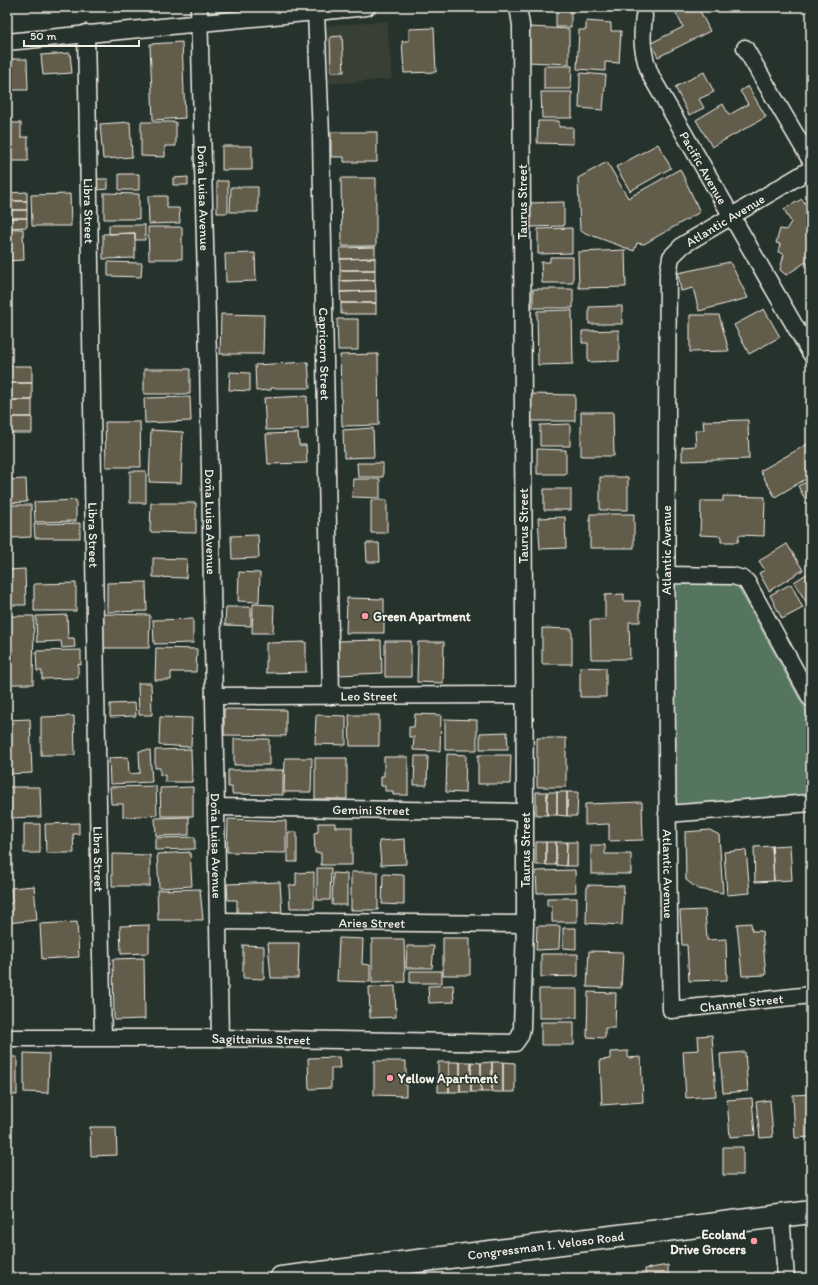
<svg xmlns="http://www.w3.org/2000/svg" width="818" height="1285" viewBox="0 0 818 1285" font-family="Itim,sans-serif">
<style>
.built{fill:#383f36}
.green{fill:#55745e;stroke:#a4b2a3}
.building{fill:#625c4b;stroke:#f4f1e8}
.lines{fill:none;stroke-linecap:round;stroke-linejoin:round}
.street-casing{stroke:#f4f1e8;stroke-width:19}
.secondary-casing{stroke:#f4f1e8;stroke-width:25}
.street{stroke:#26332d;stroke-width:16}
.secondary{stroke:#26332d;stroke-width:22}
.poi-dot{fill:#ff9aa2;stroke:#26332d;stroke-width:1.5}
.labels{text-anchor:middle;stroke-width:3;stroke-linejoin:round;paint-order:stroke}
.street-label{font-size:13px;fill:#f4f1e8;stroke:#26332d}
.poi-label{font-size:13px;font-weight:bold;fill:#f4f1e8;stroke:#26332d;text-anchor:start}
</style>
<rect width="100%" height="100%" fill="#26332d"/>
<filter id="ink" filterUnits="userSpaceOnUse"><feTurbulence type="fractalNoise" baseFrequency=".025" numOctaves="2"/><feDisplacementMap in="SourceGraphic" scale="8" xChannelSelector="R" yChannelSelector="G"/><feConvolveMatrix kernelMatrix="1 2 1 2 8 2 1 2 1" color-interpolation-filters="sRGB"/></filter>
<g filter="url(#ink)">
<!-- built -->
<path class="built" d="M387 21 392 79 327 84 323 26Z"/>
<!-- green -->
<path class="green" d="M674 583H736L811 720V794L676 806Z"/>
<!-- building -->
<path class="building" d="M556 7H571V27H556Z
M673 7H698L710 31 658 57 651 43 683 27Z
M586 21 611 23V31H621L619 63 605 62V71L577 69 579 30H586Z
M529 27 569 29V64L528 62Z
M434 28 436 72 404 73 402 41H409V29Z
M342 36 344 72H331L330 37Z
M182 42 185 118 153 120 150 44Z
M811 48V59L806 50Z
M70 53 72 73 43 75 41 55Z
M7 59H27L28 90H7Z
M544 66H572L571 89H544Z
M704 72 714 92 699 99 704 108 689 115 675 87Z
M580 73 606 75 603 110 579 108Z
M748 86 766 117 712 147 696 120 723 104 729 115 748 104 740 91Z
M541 92H572V118H542Z
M538 121H559V127H573V144L537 143Z
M130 122 132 157 103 159 100 124Z
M141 122H176V146H165V157L141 156Z
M7 123H21V137H28V161H7Z
M331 132H377V162H344V157H331Z
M658 144 671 168 630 191 616 167Z
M222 146H252V170H222Z
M607 162 628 198 680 169 700 212 644 244 637 243 634 251 580 231 578 178Z
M119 174H139V190H119Z
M188 177V185H173V178Z
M341 178H376V246H342Z
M95 179H108V189L95 190Z
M217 181H228V213H217Z
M231 187H258V212H230Z
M27 192V201H7V193Z
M104 193 139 194V219H104Z
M70 194 71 226H32L31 195Z
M148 196H167V208H179L180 223 149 224Z
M802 199 811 212V270L810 271 806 262 786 275 780 270 784 254 778 252 780 244 776 243 780 229 786 230 791 222 784 209Z
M7 201H27V210H7Z
M564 202V226L530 227 529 203Z
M7 210H27V218H7Z
M7 218H27V227L7 228Z
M109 225H145V240H135V233L109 234Z
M148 227H182V259H149Z
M572 228V253L538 254V229Z
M7 229H23L24 260 7 261Z
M135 233V258L103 259V234Z
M375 247V258L340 259V248Z
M625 250 626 287 579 288 578 252Z
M255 253 256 281 226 282 225 254Z
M550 257H573V283H542L541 262H550Z
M375 258V270H340V259Z
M108 262 142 263 141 277 108 276Z
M730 262 748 298 699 311 693 288 681 291 678 273Z
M340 270H375V280L340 281Z
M375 280 376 291 340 292V281Z
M533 289H573V308H533Z
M376 291V303H341L340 292Z
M341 303H376V314H341Z
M622 306V324H589V307Z
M764 309 780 337 749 354 734 325Z
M572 310 573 364 538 365 537 311Z
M221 314 264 315 263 354H220Z
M690 315H719L729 351 690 352Z
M337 319H358V350H338Z
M619 330V361L588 362V343H582V331Z
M378 354 379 425 342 426 340 355Z
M308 362 310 388H271V390L256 391 255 365Z
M7 366H32V383H7Z
M144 369H190V394H144Z
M230 372 250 373V391L229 390Z
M7 383H32V400H7Z
M530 394 575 395V421H529Z
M307 396 308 429 266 430 264 398Z
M190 397 191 421 145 423 144 398Z
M7 400H32V417H7Z
M581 412H613L614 456H581Z
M7 417H32V433H7Z
M748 420 749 459 682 461V447L696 446 695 431 704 430 703 421Z
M105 422H140L141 467H106Z
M570 424V446H540V425Z
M373 428 374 457 344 458 343 430Z
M151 430 183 432 181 483 149 482Z
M298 433 299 445H306L307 463 268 464 266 434Z
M811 442V476L775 497 760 471Z
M537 449 566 450V474H537Z
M357 463H383V477H358Z
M130 471H146V503H130Z
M600 477H628V510H600Z
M26 479 27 502 7 503V480Z
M353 479H380V498L352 497Z
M811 480V510L798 486Z
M544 489H571V510H544Z
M723 496 765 497 764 536 739 535 738 542H721V536L700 535 701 501H723Z
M76 500V521L35 522 34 502Z
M371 500H387V533H371Z
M151 503H196V533L150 532Z
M11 505H31V537L11 538Z
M7 506H8V520H7Z
M590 514H634V548H590Z
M565 517 566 548 540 549 538 518Z
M80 523V538H35L34 524Z
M258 535 259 558 232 559 231 536Z
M366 543H379L380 562H367Z
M787 544 803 570 769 591 759 573 765 570 759 561Z
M153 558 187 559 186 578 153 577Z
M25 569 26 605H7V570Z
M239 572 260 573 259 602 238 601Z
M808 573 811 578V598L806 602 794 582Z
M146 582 147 611 107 612V583Z
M76 583V611H34V584Z
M791 584 803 608 782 619 770 595Z
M624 594V601H640V622H629L630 659H591L590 620H605V595Z
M347 598 384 599V633H346Z
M253 604 274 605 273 633H252Z
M226 607H251V626L225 625Z
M103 614 150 615 149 648H103Z
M67 615 68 638H74L75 647 62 648 61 641 37 642 36 616Z
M7 616H34L33 684H7Z
M193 619V643L154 644 153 620Z
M542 628 572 629V664H542Z
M381 640 382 673 339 675 338 641Z
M385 641H411V677H385Z
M306 642V672L266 673V643Z
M418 642H444L443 683 417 682Z
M156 648 197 649 196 672H171V680H155Z
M81 650V665L78 664V678L42 679V671H37L36 651Z
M580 667 606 668V697H580Z
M138 683H151L152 715H139Z
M135 703 136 716 110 717V704Z
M224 709 286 710V736L224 735Z
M415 714 441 715 440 751 413 750 414 737H409V727H414Z
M316 715 346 716V745L315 744Z
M349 715H379V746H350Z
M74 716 75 755H41V717Z
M160 717 192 718 191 747 159 745Z
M30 719 32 773 7 774V720Z
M445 719 477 720V750H445Z
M507 732 508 749H480V733Z
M537 738H566V787H537Z
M234 739H269V765H234Z
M191 749 192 782H165V775H160V768H155V750Z
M150 750 152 782 110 784 109 758 128 757 129 774 140 773 139 751Z
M447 754 466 755 465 793 446 792Z
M478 755H511L510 784H478Z
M415 756H428L427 785H414Z
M384 757H408V795H393V791H385V786H381V776H384Z
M285 758H312L311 792H284Z
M315 758H347V799H315Z
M228 770H283V795L232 794V787H228Z
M156 786 157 815 123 817V804H111L110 787Z
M7 787H40L41 817 7 818Z
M193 787V816H161L160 788Z
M536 792H547V815H536Z
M547 792H557V815H547Z
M557 792H567V816L557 815Z
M567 792H578L577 816H567Z
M642 802 643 840 609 841V824L585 825V804Z
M189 817V835L156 836 155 818Z
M228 819 286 821V853L227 852Z
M79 823V834H73L74 853H46L45 824Z
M318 823H335V827H352V865H321V853H315L314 833 318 832Z
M24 824H40V853H24Z
M710 830 719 835 723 893 698 889 686 880 685 832Z
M288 832H297V862H288Z
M195 837V849L155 850V838Z
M405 839 406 864 381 865 379 841Z
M536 842H546V865H536Z
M546 842H556V865H546Z
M556 842H567L566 866 556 865Z
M567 842H577V866H566Z
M591 845H605V854H631V874H591Z
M790 845 792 880 774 881 772 846Z
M772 846 774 881 755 882 754 847Z
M746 850 750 893 727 895 724 852Z
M190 852 192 886 159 888 157 854Z
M112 854 150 855V886H112Z
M317 868H331L330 900H317Z
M575 870 576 892 537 893 536 871Z
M314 872V908H290L289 885H296V873Z
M351 872H378V910H351Z
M333 873 347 874V905H332Z
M383 874 404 875V905L382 904Z
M280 882 282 914 237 915V900H228L227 884Z
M587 885 624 886 622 925 586 923Z
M34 886 37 920 7 923V904L12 903 11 888Z
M200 889 203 920H158L157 890Z
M547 898H577V922H552V906H547Z
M705 910 707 940 726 939 727 980 689 981 687 945H682L680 911Z
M77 922 79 957 42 959 40 924Z
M751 923 752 931H762L766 975 742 976 737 924Z
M149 925V953L121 954 120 926Z
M537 926H560L559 949 536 950Z
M563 928H576V949L563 948Z
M339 938 363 939 362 964 370 965V982L337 981Z
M443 938H470V975H443Z
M372 939H404L405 982 372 983Z
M268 943H299L298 978H271Z
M243 945 264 946V979L243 978Z
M407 946H434L432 968H406Z
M589 951 623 952 621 988 587 987Z
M541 954H578V976L541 977Z
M144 958 145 1019 114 1020 113 959Z
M410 971H442V983H410Z
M453 985 454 1002 429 1003 428 986Z
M395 986 396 1017 370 1018 369 987Z
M539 989H577V1018H539Z
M588 992 616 993 615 1028H605V1038L587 1037Z
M541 1022H574V1045H541Z
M712 1035 716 1096 686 1098 683 1051 699 1050 698 1036Z
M628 1051V1058L641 1057 643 1102 602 1105 600 1060 610 1059V1052Z
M745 1052 748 1091 723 1093 720 1054Z
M24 1053 49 1054 48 1093 24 1092Z
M7 1057H17V1095H7Z
M339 1057 340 1068H331V1088L309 1089 308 1058Z
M374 1061H406V1096L374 1095Z
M438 1062H449V1092H438Z
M449 1062H460V1092H449Z
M460 1062H471V1092H460Z
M471 1062 481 1063V1092H471Z
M492 1062H503V1092H492Z
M492 1062V1092H481V1063Z
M503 1062 515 1063V1092H503Z
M811 1094V1137L795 1138 793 1095Z
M752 1098 755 1135 730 1137 727 1100Z
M770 1100 773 1137 760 1138 756 1102Z
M90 1127H116L117 1155 91 1156Z
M723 1147H743V1175H723Z
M668 1265V1278H646L645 1269Z"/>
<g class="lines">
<defs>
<g id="street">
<path id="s1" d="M199 7 208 360 220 1038"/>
<path id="s2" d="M316 12 321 136 331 696"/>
<path id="s3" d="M644 16C641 39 642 56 652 78L811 354"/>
<path id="s4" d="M86 33C93 368 94 702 103 1037"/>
<path d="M7 42 367 7"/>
<path d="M745 48 811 161"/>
<path id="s5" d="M811 169 683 245 671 257 668 275C666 520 665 765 671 1010L811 995"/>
<path d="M665 575 733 576 743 579 747 582 811 699"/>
<path id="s6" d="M214 696 524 695"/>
<path id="s7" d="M216 807 525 812"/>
<path d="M667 814 811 803"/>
<path id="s8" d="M219 921 525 924"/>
<path id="s9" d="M7 1038H220L515 1043 520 1036 522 1028 525 924V812L521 25 518 7"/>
<path d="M781 1215 786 1278"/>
</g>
<g id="secondary">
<path id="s10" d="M281 1278 811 1212"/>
</g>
</defs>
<!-- street casing -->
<use href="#street" class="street-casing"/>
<!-- secondary casing -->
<use href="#secondary" class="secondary-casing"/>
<!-- street -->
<use href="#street" class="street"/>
<!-- secondary -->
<use href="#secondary" class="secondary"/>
</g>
</g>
<!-- markers -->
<g class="poi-dot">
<circle cx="365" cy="616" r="4"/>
<circle cx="390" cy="1078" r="4"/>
<circle cx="754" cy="1241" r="4"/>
</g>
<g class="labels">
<!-- street labels -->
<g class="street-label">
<text dy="5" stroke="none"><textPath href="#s3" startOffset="167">Pacific Avenue</textPath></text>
<text dy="5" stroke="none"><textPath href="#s1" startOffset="191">Doña Luisa Avenue</textPath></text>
<text transform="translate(522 202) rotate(-90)" y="5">Taurus Street</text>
<text dy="5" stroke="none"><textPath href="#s4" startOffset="178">Libra Street</textPath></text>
<text transform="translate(725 220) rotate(-31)" y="5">Atlantic Avenue</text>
<text dy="5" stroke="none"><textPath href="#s2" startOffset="342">Capricorn Street</textPath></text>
<text dy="5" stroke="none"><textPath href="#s1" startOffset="515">Doña Luisa Avenue</textPath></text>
<text transform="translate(523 526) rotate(-90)" y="5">Taurus Street</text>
<text dy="5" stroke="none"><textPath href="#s4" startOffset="502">Libra Street</textPath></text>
<text transform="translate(666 550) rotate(-90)" y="5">Atlantic Avenue</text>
<text dy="5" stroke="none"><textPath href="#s6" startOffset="155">Leo Street</textPath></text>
<text dy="5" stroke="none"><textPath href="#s7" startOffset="155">Gemini Street</textPath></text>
<text dy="5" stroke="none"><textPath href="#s1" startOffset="839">Doña Luisa Avenue</textPath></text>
<text transform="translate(525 850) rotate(-90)" y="5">Taurus Street</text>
<text dy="5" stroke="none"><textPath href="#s4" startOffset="826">Libra Street</textPath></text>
<text dy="5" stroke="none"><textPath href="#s5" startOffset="783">Atlantic Avenue</textPath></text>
<text dy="5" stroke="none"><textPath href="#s8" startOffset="153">Aries Street</textPath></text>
<text dy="5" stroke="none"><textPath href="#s5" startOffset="990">Channel Street</textPath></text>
<text dy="5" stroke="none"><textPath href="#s9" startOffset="254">Sagittarius Street</textPath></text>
<text dy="5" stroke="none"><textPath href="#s10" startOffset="267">Congressman I. Veloso Road</textPath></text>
</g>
<!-- poi labels -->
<g class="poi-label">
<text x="373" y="621">Green Apartment</text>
<text x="398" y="1083">Yellow Apartment</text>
<text x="746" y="1239" text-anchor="end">Ecoland<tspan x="746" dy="15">Drive Grocers</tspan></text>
</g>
</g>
<!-- margin -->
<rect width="818" height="1285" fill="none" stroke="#26332d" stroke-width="24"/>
<rect x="12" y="12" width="794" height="1261" fill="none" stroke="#f4f1e8" stroke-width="1.5" filter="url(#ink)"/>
<!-- scale -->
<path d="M24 40v6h115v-6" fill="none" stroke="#f4f1e8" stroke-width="2"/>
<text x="30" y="40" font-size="12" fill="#f4f1e8" stroke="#26332d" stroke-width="3" paint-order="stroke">50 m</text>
</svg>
